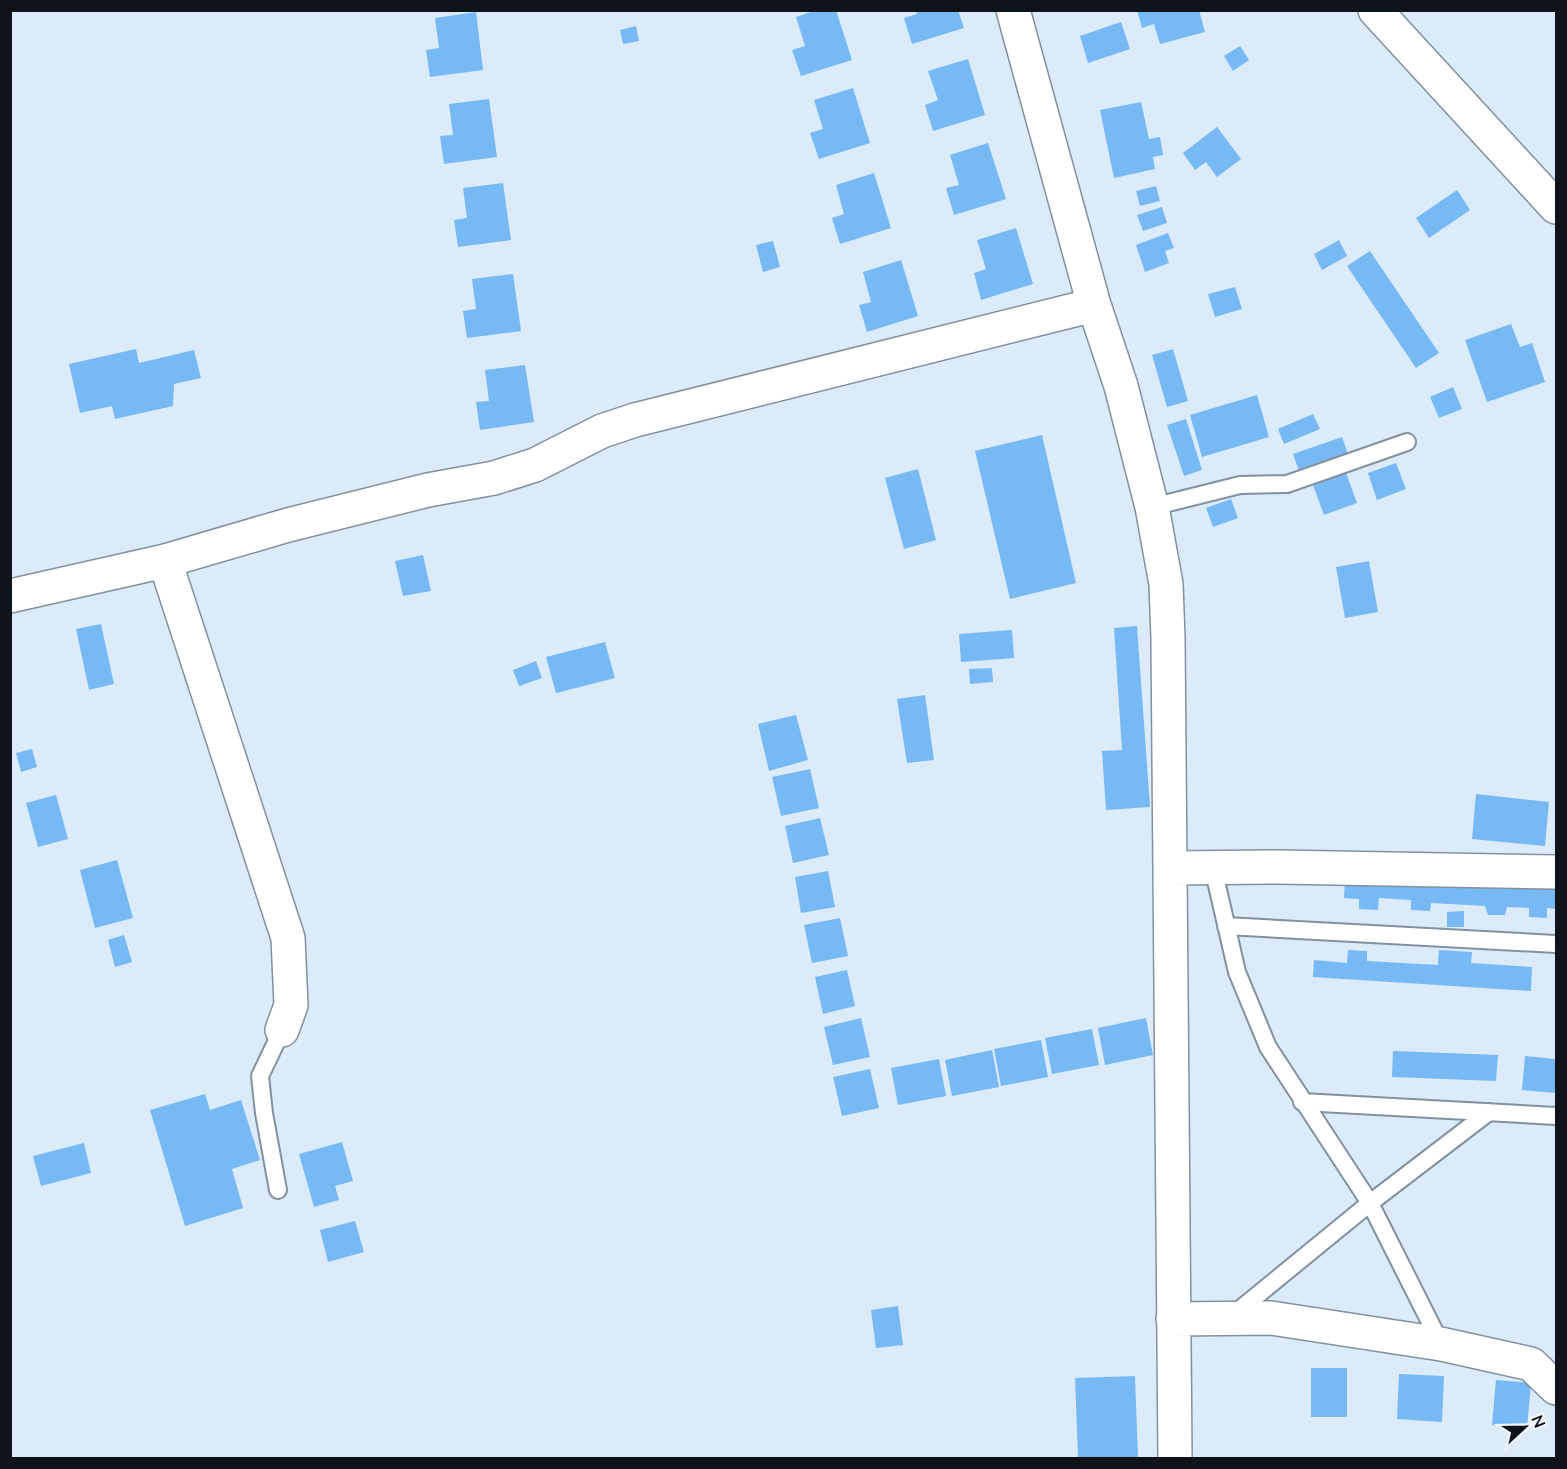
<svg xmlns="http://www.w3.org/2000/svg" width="1567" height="1469" viewBox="0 0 1567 1469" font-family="'Nunito Sans',sans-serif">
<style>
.building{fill:#77b9f5}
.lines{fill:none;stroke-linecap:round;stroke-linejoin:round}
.lane-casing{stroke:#82919f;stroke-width:20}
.street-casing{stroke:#82919f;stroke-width:36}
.lane{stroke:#fff;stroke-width:16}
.street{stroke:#fff;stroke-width:33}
</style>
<rect width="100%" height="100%" fill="#dbebfa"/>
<!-- building -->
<path class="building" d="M817 10H836L852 60 801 76 792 50 805 46 796 17Z
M916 10H958L964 28 912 44 904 18 917 14Z
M1137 10H1199L1205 32 1160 44 1154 24 1142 28Z
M476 12 483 70 430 77 426 50 439 48 435 18Z
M1121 22 1130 49 1088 63 1080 36Z
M636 26 639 41 623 44 620 30Z
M1240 46 1249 60 1233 71 1224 56Z
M968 59 985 115 933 131 925 105 938 100 928 71Z
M853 88 870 143 819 159 810 133 823 129 814 100Z
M489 99 497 157 444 164 440 136 453 135 449 104Z
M1141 102 1149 139 1160 137 1163 155 1153 157 1155 169 1114 178 1100 110Z
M1217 127 1241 159 1217 177 1206 162 1195 170 1183 153Z
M988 143 1006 199 954 215 946 188 959 185 950 155Z
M874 173 891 228 840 244 832 218 844 214 836 185Z
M503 183 511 240 458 247 454 220 467 218 463 188Z
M1156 186 1160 201 1140 206 1136 191Z
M1457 190 1470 210 1429 238 1416 218Z
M1162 207 1167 223 1143 231 1137 215Z
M1016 228 1033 284 981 300 974 273 986 269 977 240Z
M1168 233 1174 248 1165 251 1169 263 1145 272 1136 245Z
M1339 240 1347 256 1322 270 1314 254Z
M773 241 780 267 763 272 756 245Z
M1370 251 1439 353 1416 368 1347 266Z
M901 260 918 316 867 332 859 305 871 302 863 272Z
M513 274 521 331 467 338 463 311 476 309 472 279Z
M1235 287 1242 309 1215 317 1208 294Z
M1511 324 1520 347 1532 343 1545 382 1487 402 1465 340Z
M136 349 139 363 194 350 201 378 174 384 173 406 115 419 112 406 80 413 69 364Z
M1173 349 1188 401 1167 407 1152 355Z
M525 365 534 422 480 430 476 402 489 401 485 370Z
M1453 387 1462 409 1439 418 1430 397Z
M1257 395 1269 437 1202 457 1190 415Z
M1313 414 1320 429 1284 444 1278 429Z
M1186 419 1202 470 1184 476 1167 425Z
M1042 435 1076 583 1010 599 975 451Z
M1342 437 1348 454 1299 471 1293 454Z
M1396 463 1406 489 1377 500 1368 473Z
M918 469 936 540 904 549 885 478Z
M1346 473 1357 503 1324 515 1313 485Z
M1231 499 1238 518 1213 527 1206 508Z
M423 555 431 591 403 596 395 561Z
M1369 561 1378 612 1345 618 1336 567Z
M101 624 114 684 89 690 76 629Z
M1137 626 1150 807 1106 810 1102 751 1122 750 1114 628Z
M1012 630 1014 658 961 662 959 634Z
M605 642 615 678 556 693 546 657Z
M536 661 542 678 519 686 513 670Z
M992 668 993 682 970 684 969 669Z
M925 695 934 760 907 763 897 699Z
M796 715 808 760 769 771 758 724Z
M32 749 37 767 21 772 16 753Z
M810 769 819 808 781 816 772 777Z
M1476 794 1549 802 1545 846 1472 839Z
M56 795 68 839 38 847 26 803Z
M820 818 829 855 793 863 785 826Z
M117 860 133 918 95 928 80 870Z
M828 871 835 907 801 913 795 877Z
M1345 879 1556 890V909L1547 908V918L1529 917V908L1507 907 1505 915H1488L1485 906 1431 903 1430 911 1411 910V900L1379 898 1378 910 1359 909V899L1344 898Z
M1464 911V927H1447V912Z
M840 918 848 956 812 963 804 925Z
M124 935 132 962 115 967 108 940Z
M1348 950 1367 951V961L1438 965 1439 950 1472 952 1471 963 1532 967 1531 991 1313 977 1314 960 1347 963Z
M847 970 855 1006 823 1014 815 977Z
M861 1018 870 1057 833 1065 824 1027Z
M1146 1018 1153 1055 1105 1065 1098 1028Z
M1092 1029 1099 1065 1052 1074 1045 1038Z
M1041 1040 1048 1077 1001 1086 994 1049Z
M992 1050 999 1087 952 1096 945 1060Z
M1393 1051 1498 1055 1496 1081 1392 1077Z
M1525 1056 1556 1059V1093L1522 1090Z
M939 1059 946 1096 898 1105 891 1068Z
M870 1069 879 1108 842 1116 833 1077Z
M205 1094 210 1110 241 1100 260 1160 232 1169 243 1208 185 1226 150 1110Z
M342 1142 353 1181 335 1186 339 1200 314 1207 299 1154Z
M84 1143 91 1173 41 1186 33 1156Z
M355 1221 364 1252 328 1262 320 1230Z
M898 1306 903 1345 876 1348 871 1310Z
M1311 1368H1347V1417H1311Z
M1399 1374 1444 1376 1442 1422 1397 1419Z
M1135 1376 1138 1458H1078L1075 1378Z
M1496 1380 1531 1383 1527 1428 1492 1425Z"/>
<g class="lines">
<defs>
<path id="lane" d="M1152 507 1240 485 1287 484 1407 442
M1213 868 1237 972 1268 1047 1370 1203 1441 1344
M1226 926 1556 944
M1302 1102 1556 1116
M278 1190 264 1113 260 1076 282 1030
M1233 1315 1370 1203 1489 1112"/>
<path id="street" d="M1013 10 1094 305 1121 386 1152 507 1166 584 1168 638 1175 1458
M1375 10 1556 207
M165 561 288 938 291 1005 282 1030
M10 596 165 561 288 525 428 490 494 478 535 465 602 431 635 420 1094 305
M1170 868 1279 867 1556 872
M1173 1319 1271 1318 1441 1344 1531 1364 1556 1388"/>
</defs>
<!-- lane casing -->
<use href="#lane" class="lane-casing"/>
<!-- street casing -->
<use href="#street" class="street-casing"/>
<!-- lane -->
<use href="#lane" class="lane"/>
<!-- street -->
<use href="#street" class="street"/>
</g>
<!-- border -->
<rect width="1567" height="1469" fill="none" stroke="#0e1419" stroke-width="24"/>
<!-- north arrow -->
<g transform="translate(1525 1427) rotate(68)" stroke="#f0f6fd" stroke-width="4.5" paint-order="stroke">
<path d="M0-4.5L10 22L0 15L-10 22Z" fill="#0e1419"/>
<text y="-9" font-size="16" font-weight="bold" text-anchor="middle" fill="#0e1419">N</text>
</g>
</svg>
